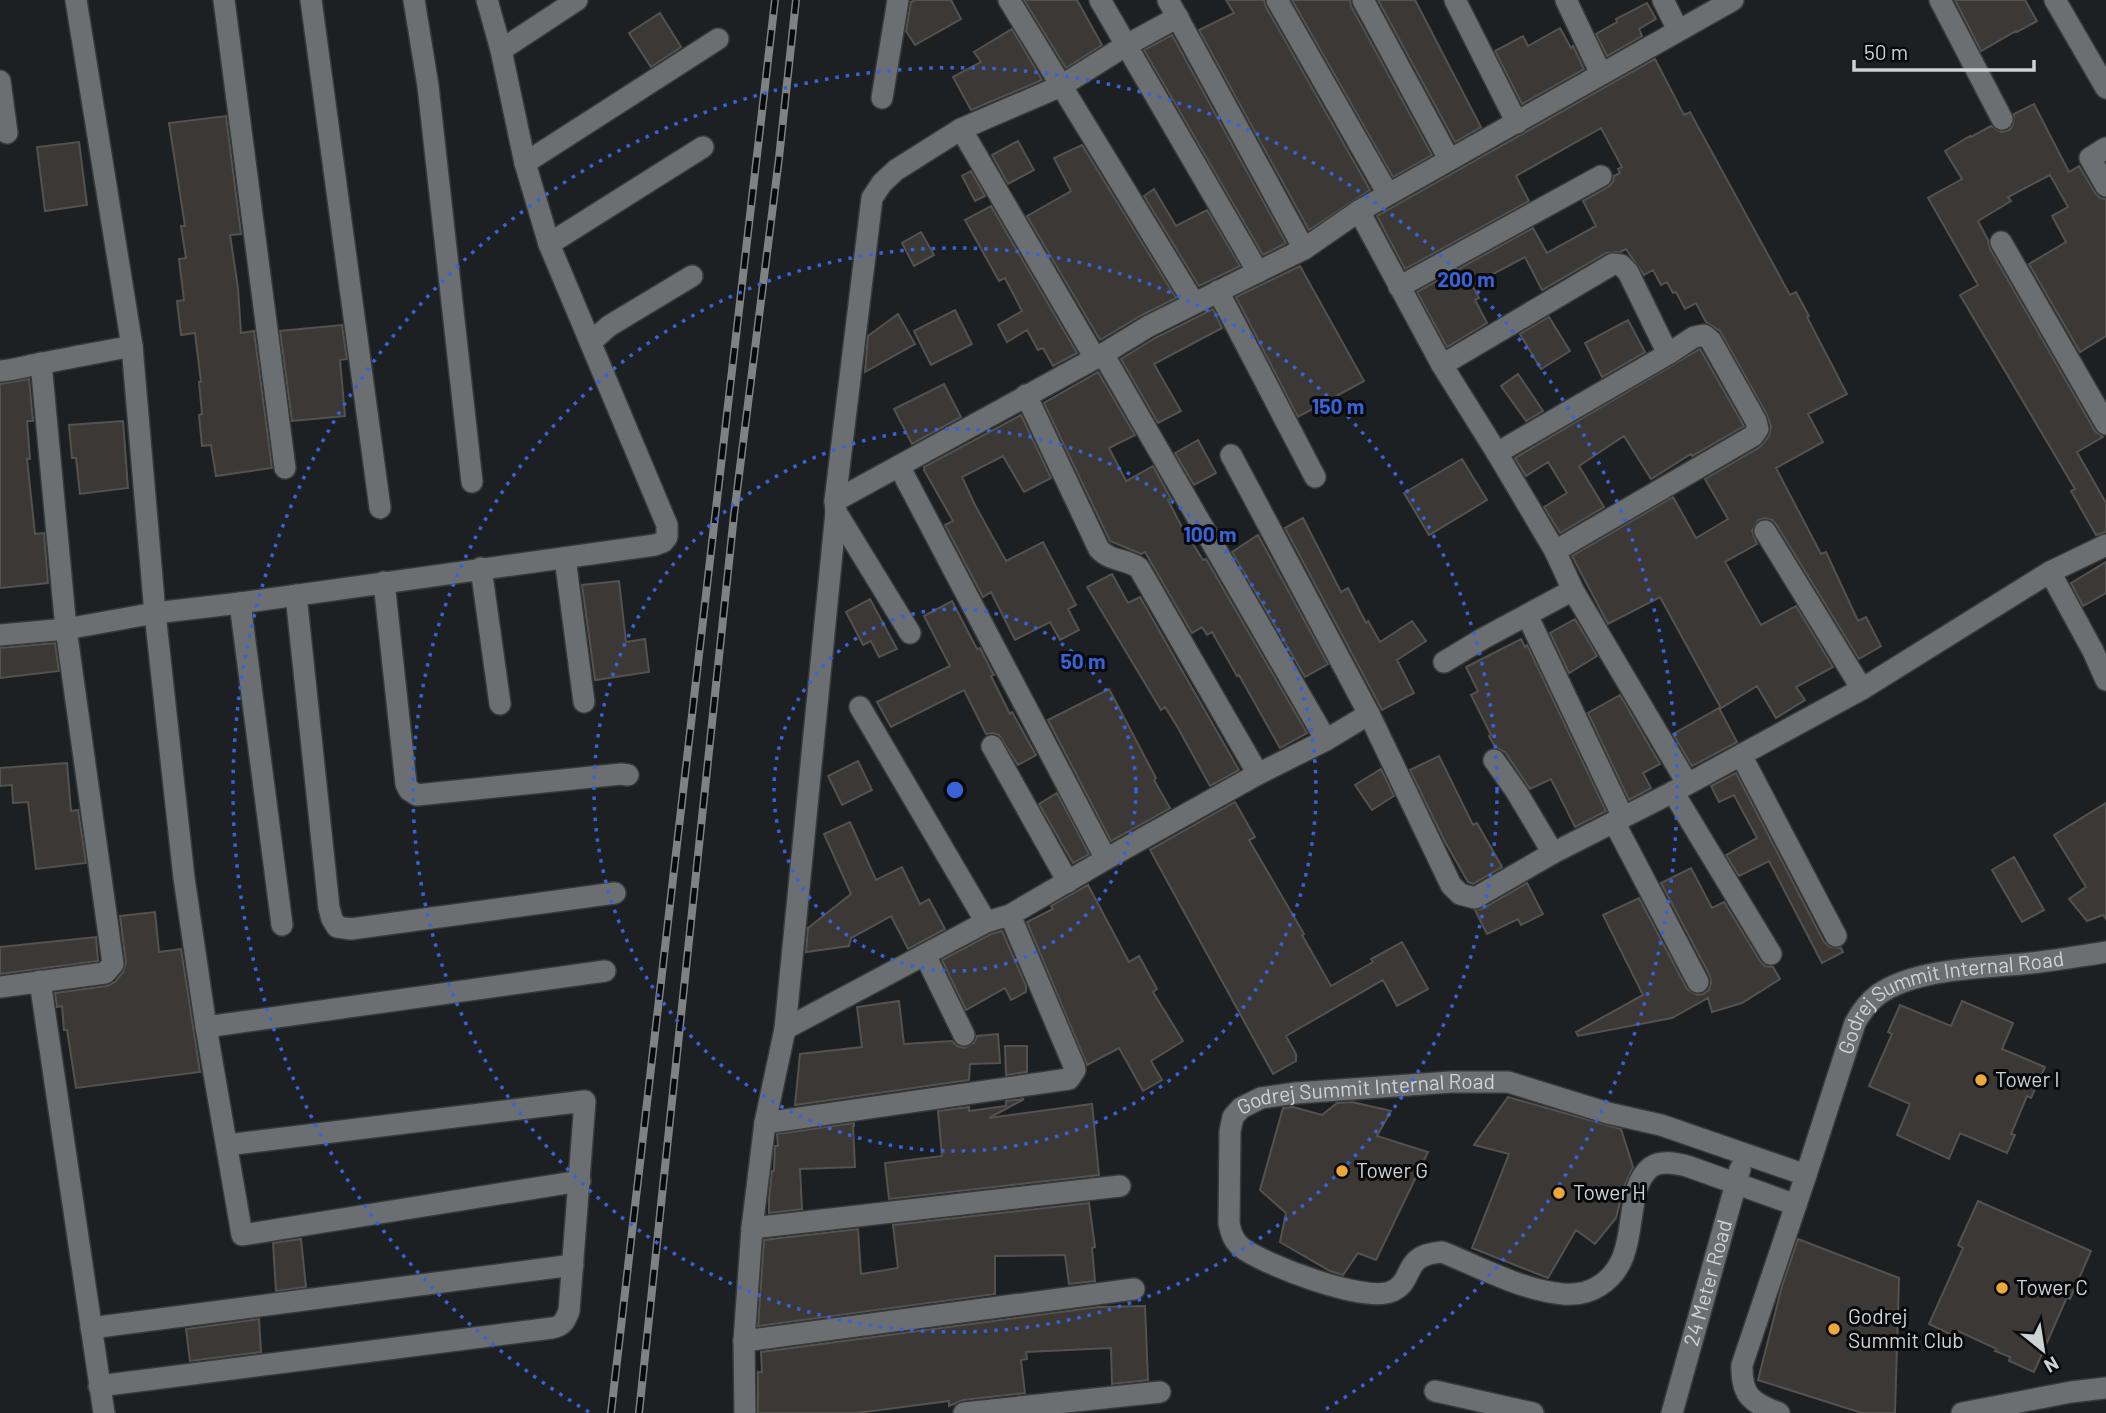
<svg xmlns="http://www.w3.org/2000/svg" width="2106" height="1413" viewBox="0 0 2106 1413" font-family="Barlow,sans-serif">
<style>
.building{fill:#3b3836;stroke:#54524f;stroke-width:2}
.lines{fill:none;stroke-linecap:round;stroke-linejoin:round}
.street-casing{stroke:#373a3b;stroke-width:24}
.street{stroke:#6b6f71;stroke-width:21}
.rail-casing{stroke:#7f8283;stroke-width:8}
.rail{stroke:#08090a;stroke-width:5;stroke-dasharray:16;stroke-linecap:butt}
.ring{fill:none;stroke:#3862d7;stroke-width:3.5;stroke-dasharray:3.5 7}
.poi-dot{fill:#eda83c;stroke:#08090a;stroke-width:2.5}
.labels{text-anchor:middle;stroke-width:6;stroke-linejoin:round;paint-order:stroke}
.street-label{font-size:21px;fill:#cfd2d3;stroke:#08090a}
.poi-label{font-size:21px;fill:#cfd2d3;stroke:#08090a;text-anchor:start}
.centre{fill:#3862d7;stroke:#08090a;stroke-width:3.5}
.ring-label{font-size:21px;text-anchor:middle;font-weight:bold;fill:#3862d7;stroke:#08090a;stroke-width:6;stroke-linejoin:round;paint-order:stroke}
</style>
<rect width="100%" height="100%" fill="#1d2022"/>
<!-- building -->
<path class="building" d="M915 0H951L961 19 915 45 906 31 911 2Z
M1024 0H1077L1102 45 1066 68Z
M1226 0H1264L1266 7 1370 190 1309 230 1199 30 1234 13Z
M1292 0H1350L1351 6 1432 155 1393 177Z
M1378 0H1415L1481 127 1455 142Z
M1955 0H2025L2037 21 2017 32 2016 31 1981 51Z
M1647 3 1656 19 1639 29 1642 36 1607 56 1596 34 1617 22 1616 19Z
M660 13 681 47 651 67 629 33Z
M1560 28 1571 48 1573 46 1584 69 1522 104 1495 51 1523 36 1528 46Z
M1012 29 1042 80 971 110 953 77 981 62 974 52Z
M1172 35 1286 243 1263 255 1144 50Z
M1655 59 1684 115 1690 112 1790 295 1796 292 1809 316 1807 317 1847 394 1808 414 1823 442 1776 468 1821 554 1826 552 1858 621 1866 617 1881 646 1859 659 1776 524 1772 520 1765 518 1758 520 1752 531 1757 544 1725 562 1761 625 1796 606 1833 667 1796 687 1805 700 1776 718 1757 686 1721 708 1660 597 1608 624 1572 556 1673 497 1696 538 1728 519 1705 479 1760 447 1769 436 1771 426 1767 415 1720 331 1706 322 1696 303 1685 309 1676 292 1673 293 1667 282 1661 285 1653 270 1644 275 1626 249 1620 252 1606 253 1542 290 1525 257 1472 285 1479 298 1475 300 1487 323 1447 347 1417 292 1533 228 1547 253 1596 226 1583 201 1608 187 1613 182 1614 176 1620 173 1618 169 1622 167 1601 128 1516 176 1529 201 1405 269 1377 216Z
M2034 104 2069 172 2079 166 2095 193 2100 198 2106 199V336L2080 352 2029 264 2066 242 2052 216 2068 207 2050 175 2008 197 2011 201 1978 221 1988 240 1990 249 2095 431 2103 437 2077 452 2106 503V532L2096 535 2071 491 2075 489 1960 295 1978 285 1928 198 1962 179 1945 151 1970 136 1971 137 1991 126 2001 132 2009 130 2013 125 2014 114Z
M226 116 241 234 230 235 238 288 241 333 254 331 272 468 216 476 211 445 202 446 199 415 202 414 199 382H201L195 333 181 335 177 301 184 300 179 259 186 258 181 226H185L169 123Z
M1018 141 1034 170 1008 184 992 155Z
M79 142 87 205 45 211 37 147Z
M1082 145 1176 298 1142 315 1100 340 1027 216 1071 191 1054 158Z
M971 171 985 196 975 201 962 176Z
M1154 189 1176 226 1207 210 1240 266 1199 286 1144 196Z
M991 206 1077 353 1053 366 1043 348 1038 350 1027 330 1007 342 998 325 1022 311 1005 278 999 281 965 220Z
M921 232 934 255 914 266 902 243Z
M1300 266 1364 381 1298 417 1236 297Z
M1213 309 1222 328 1154 364 1181 411 1158 423 1121 359 1155 338Z
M955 310 972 344 931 365 914 331Z
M898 314 915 344 865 372 868 336Z
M1549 317 1570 351 1541 369 1520 334Z
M1628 320 1645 352 1602 377 1585 343Z
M342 325 347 359 340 360 345 416 292 421 280 331Z
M1700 349 1744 426 1692 456 1691 454 1651 479 1624 436 1579 466 1604 507 1560 533 1544 507 1567 493 1548 462 1526 476 1515 458Z
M1098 372 1135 435 1109 448 1126 481 1153 466 1171 499 1168 500 1186 535 1187 534 1203 560 1206 559 1307 733 1280 748 1239 675 1237 676 1212 632 1207 635 1202 627 1192 633 1145 552 1141 554 1110 541 1044 403Z
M1518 374 1543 411 1526 421 1501 386Z
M29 379 33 421H27L30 459H27L35 534 44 533 48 583 0 588V384Z
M944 384 961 417 912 444 894 409Z
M1021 415 1051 478 1024 492 1003 456 962 477 975 505 1006 561 1043 542 1076 605 1068 609 1079 630 1060 640 1050 622 1015 640 991 592 983 597 945 525 953 521 924 470V467Z
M123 421 128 488 80 494 76 458H72L69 425Z
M1198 440 1216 473 1194 485 1175 453Z
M1462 459 1487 500 1429 535 1404 493Z
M1303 518 1341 592 1348 588 1366 623 1368 621 1380 642 1412 621 1426 641 1397 660 1414 693 1382 710 1285 528Z
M1258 535 1328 664 1305 677 1232 552Z
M2106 562V593L2083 606 2071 583Z
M1112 574 1128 603 1140 597 1239 770 1210 786 1178 728 1165 707 1161 710 1087 587Z
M619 581 626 642 645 639 649 672 595 680 582 585Z
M870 599 897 649 879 657 871 641 863 645 846 612Z
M952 601 977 649 980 648 991 670 994 675 991 676 1010 714 1012 712 1036 755 1018 765 999 735 993 733 986 734 964 690 891 727 877 702 950 666 924 616Z
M1575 619 1597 656 1569 673 1550 633Z
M1521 639 1525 647 1527 645 1606 811 1575 827 1551 779 1530 789 1505 752 1495 747 1489 736 1491 735 1471 695 1478 691 1466 667Z
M55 643 59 671 0 678V648Z
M1109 689 1156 778 1154 780 1170 808 1111 841 1048 720Z
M1620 695 1660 764 1643 773 1651 788 1629 800 1588 713Z
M1719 708 1737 742 1692 766 1673 734Z
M1439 756 1473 825 1477 823 1502 867 1473 884 1468 882 1444 840 1410 770Z
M858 761 872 790 842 805 828 776Z
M67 763 71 811 78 810 86 863 36 869 28 802 13 803 12 785 0 786V768Z
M1381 769 1394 796 1372 810 1355 785Z
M1736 773 1824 942 1830 947 1841 948 1843 952 1822 963 1769 861 1739 876 1726 855 1757 838 1734 795 1719 802 1711 786Z
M1057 793 1089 854 1073 863 1039 804Z
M1235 802 1255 837 1249 840 1304 934 1302 935 1331 986 1373 962 1371 959 1402 942 1428 989 1397 1006 1383 980 1286 1036 1296 1054V1061L1273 1074 1150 850Z
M2106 803V919L2103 915 2087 921 2069 899 2086 887 2054 835Z
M850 822 876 880 902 867 920 904 929 899 945 929 908 949 891 916 851 938 849 946 806 952 808 928 851 894 824 834Z
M2014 857 2044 910 2022 922 1992 870Z
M1691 868 1712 908 1724 902 1760 961 1765 966 1773 967 1780 979 1742 1003 1712 1012 1708 998 1672 1018 1578 1036 1576 1032 1643 995 1603 915 1639 898 1687 989 1697 995 1703 994 1709 990 1711 983 1710 976 1661 883Z
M1527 883 1543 914 1521 925 1518 919 1487 934 1475 910 1482 909Z
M1088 885 1129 962 1139 956 1157 989 1153 992 1183 1041 1151 1061 1162 1080 1143 1091 1119 1048 1087 1065 1027 922 1053 909 1051 906Z
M155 912 159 952 181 949 200 1072 76 1088 67 1030H64L62 1006 57 1007 55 993 107 986 115 982 123 972 126 963 120 916Z
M1002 931 1026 986V992L1011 1000 1005 988 966 1010 942 960 991 934Z
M96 937 98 961 0 974V947Z
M899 1001 904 1044 952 1041 957 1046 964 1048 974 1043 977 1036 998 1034 1000 1063 970 1064 969 1080 795 1105 800 1054 862 1047 857 1007Z
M1962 1001 2013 1023 2002 1049 2045 1067 2031 1098 2027 1096 2011 1134 2015 1135 2007 1153 1960 1133 1949 1159 1897 1135 1910 1104 1869 1086 1892 1034 1888 1032 1900 1005 1951 1026Z
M1005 1046H1027V1072L1006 1075Z
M1508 1097 1621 1129 1633 1167 1624 1187 1616 1218 1595 1244 1576 1230 1548 1278 1472 1248 1509 1154 1474 1145Z
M1024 1099 989 1118 1092 1104 1099 1175 889 1199 885 1163 942 1156 938 1111 969 1107V1111L1006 1106V1101Z
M1352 1102 1391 1111 1377 1136 1428 1152 1376 1260 1358 1253 1343 1275 1330 1271 1280 1242 1286 1213 1260 1190 1283 1108 1293 1107 1322 1115 1337 1103Z
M854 1123V1126H853L855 1167 800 1169 802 1209 769 1213V1199L772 1171H774L775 1146H778L777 1134Z
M1978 1201 2091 1251 2070 1299 2067 1297 2034 1372 2009 1361 2010 1357 1995 1351 1997 1349 1958 1331 1956 1337 1929 1324 1963 1248 1958 1245Z
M1089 1203 1095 1247 1092 1248 1095 1281 1069 1284 1065 1255 995 1256V1294L758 1326 764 1240 858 1229 861 1274 898 1268 893 1225Z
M301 1239 306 1287 276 1291 273 1243Z
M1798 1239 1899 1278 1895 1413H1862L1758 1380 1782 1286Z
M1145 1306 1148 1380 1112 1384 1111 1348 1026 1352 1027 1359 1021 1360 1025 1393 963 1400 949 1406V1401L857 1413H758V1372H762L761 1352 1098 1307Z
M259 1319 261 1352 190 1361 186 1329Z"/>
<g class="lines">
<defs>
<g id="street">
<path d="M76 0 132 346 155 613 184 878 206 1027 242 1235 580 1181"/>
<path d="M224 0 285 468"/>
<path d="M311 0 380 508"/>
<path d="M414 0 428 86 472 482"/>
<path d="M1009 0 1194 303"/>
<path d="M1100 0 1258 272"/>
<path d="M1168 0 1304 249"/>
<path d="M1277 0 1388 194"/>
<path d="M1363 0 1449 159"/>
<path d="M1455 0 1517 123"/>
<path d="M1566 0 1601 74"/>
<path d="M1663 0 1678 30"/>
<path d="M1940 0 2002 119"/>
<path d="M2055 0 2106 88"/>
<path d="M501 50 577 0"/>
<path d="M0 81 7 133"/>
<path d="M882 98 898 0"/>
<path d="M961 129 1095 358"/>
<path d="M2106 148 2090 158 2106 186"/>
<path d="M525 163 718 39"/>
<path d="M1359 211 1442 365 1497 453 1555 551 1573 590 1687 783"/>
<path d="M2001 242 2106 424"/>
<path d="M549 244 703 147"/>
<path d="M1399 287 1601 176"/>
<path d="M1218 291 1315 477"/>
<path d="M591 342 609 326 692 276"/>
<path d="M1103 354 1326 740"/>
<path d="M1442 365 1613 264 1621 265 1628 272 1668 354"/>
<path d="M0 371C15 370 29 365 44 363 73 357 102 352 132 346"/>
<path d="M1026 395 1099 549C1111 562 1125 558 1139 568L1258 774"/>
<path d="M1497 453 1668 354 1694 337 1704 335 1711 341 1756 421 1758 429 1753 436 1555 551"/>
<path d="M1231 455 1369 714 1451 885 1460 894 1475 898 1553 853 1673 792 1862 689 2050 572 2106 545"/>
<path d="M899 466 1106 859"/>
<path d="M835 501 1103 354 1149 326 1304 249 1359 211 1733 0"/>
<path d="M836 512 910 633"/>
<path d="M1765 531 1862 689"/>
<path d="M565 558 584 702"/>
<path d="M481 568 500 704"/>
<path d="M2050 572 2093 651 2106 680"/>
<path d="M384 582 406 784 409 790 417 795 621 774 628 775"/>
<path d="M296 595 329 908 332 919 337 927 351 929 615 893"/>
<path d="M240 603 282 925"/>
<path d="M1527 615 1623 817"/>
<path d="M0 635 66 629 155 613 240 603 655 545 663 542 667 537V525L549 244 525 163 501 50 487 0"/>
<path d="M1444 662 1482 639 1573 590"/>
<path d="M860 707 986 922"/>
<path d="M992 746 1068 882"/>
<path d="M1741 755 1836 936"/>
<path d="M1494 760 1516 791 1553 853"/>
<path d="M1673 792 1771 954"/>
<path d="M1614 822 1698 982"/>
<path d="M925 955 964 1035"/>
<path d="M40 981 104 1413"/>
<path d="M0 987 105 973 113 964 66 629 41 363"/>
<path d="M206 1027 605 971"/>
<path d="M785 1029 986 922 1010 915 1106 859 1258 774 1326 740 1369 714"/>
<path d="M765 1123 1069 1079 1075 1070 1074 1066 1010 915"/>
<path id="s1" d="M1796 1205 1687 1166C1675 1163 1661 1160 1651 1167 1619 1192 1645 1258 1599 1286 1588 1293 1576 1295 1563 1294 1521 1290 1480 1267 1442 1252 1399 1255 1417 1282 1390 1292 1363 1302 1264 1265 1241 1247 1233 1240 1231 1233 1229 1223L1230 1131 1233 1117 1241 1108 1261 1098 1296 1093 1451 1082H1508L1608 1113 1661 1125 1806 1175"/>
<path d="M752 1228 1120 1186"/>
<path d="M91 1328 573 1265"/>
<path d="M744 1341 1134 1289"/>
<path d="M99 1386 552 1328C563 1326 565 1321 569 1311L585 1101 227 1145"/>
<path d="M1435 1391 1533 1413"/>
<path d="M745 1413 744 1341 752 1228 765 1123 785 1029 836 512 835 501 872 198 882 183 896 170 961 129 1061 86 1125 46 1178 17"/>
<path d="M964 1413 1160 1392"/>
<path id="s2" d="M1672 1413 1740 1169"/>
<path id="s3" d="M1779 1413C1752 1403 1741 1396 1742 1365L1806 1175 1855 1023C1861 1012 1868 1002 1879 994 1916 968 1986 968 2031 963 2056 960 2081 956 2106 952"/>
<path d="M1962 1413 2071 1392 2106 1388"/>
</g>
</defs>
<!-- street casing -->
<use href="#street" class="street-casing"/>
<!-- street -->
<use href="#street" class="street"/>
<defs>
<path id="rail" d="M611 1413 775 0
M639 1413 734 515 779 158 796 0"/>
</defs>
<!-- rail casing -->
<use href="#rail" class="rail-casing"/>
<!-- rail -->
<use href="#rail" class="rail"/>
</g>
<!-- distance rings -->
<g class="ring">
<circle cx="955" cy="790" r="181"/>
<circle cx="955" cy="790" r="361"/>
<circle cx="955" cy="790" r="542"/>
<path d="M589 1412A722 722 0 1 1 1321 1412"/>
</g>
<!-- markers -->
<g class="poi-dot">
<circle cx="1981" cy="1080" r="7"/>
<circle cx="1342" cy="1171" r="7"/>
<circle cx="1559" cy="1193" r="7"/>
<circle cx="2002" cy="1288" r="7"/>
<circle cx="1834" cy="1329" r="7"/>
</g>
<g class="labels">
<!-- street labels -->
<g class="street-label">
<text dy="7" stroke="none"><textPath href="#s3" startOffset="525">Godrej Summit Internal Road</textPath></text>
<text dy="7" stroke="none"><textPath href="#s1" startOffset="954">Godrej Summit Internal Road</textPath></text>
<text dy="7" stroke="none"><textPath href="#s2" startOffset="135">24 Meter Road</textPath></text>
</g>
<!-- poi labels -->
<g class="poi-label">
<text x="1995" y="1087">Tower I</text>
<text x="1356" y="1178">Tower G</text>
<text x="1573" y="1200">Tower H</text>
<text x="2016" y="1295">Tower C</text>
<text x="1848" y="1324">Godrej<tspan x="1848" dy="24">Summit Club</tspan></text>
</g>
</g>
<circle cx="955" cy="790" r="10" class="centre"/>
<g class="ring-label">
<text x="1466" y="287">200 m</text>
<text x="1338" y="414">150 m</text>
<text x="1210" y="542">100 m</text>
<text x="1083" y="669">50 m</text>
</g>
<!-- north arrow -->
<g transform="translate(2043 1350) rotate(150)" stroke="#08090a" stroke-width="5" paint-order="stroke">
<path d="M0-5L12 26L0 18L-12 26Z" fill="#cfd2d3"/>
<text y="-10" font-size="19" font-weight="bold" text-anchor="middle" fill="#cfd2d3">N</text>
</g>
<!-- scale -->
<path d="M1854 60v10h180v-10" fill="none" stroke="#cfd2d3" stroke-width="3.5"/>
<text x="1864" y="60" font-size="21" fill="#cfd2d3" stroke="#08090a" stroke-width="5" paint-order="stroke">50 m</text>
</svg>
